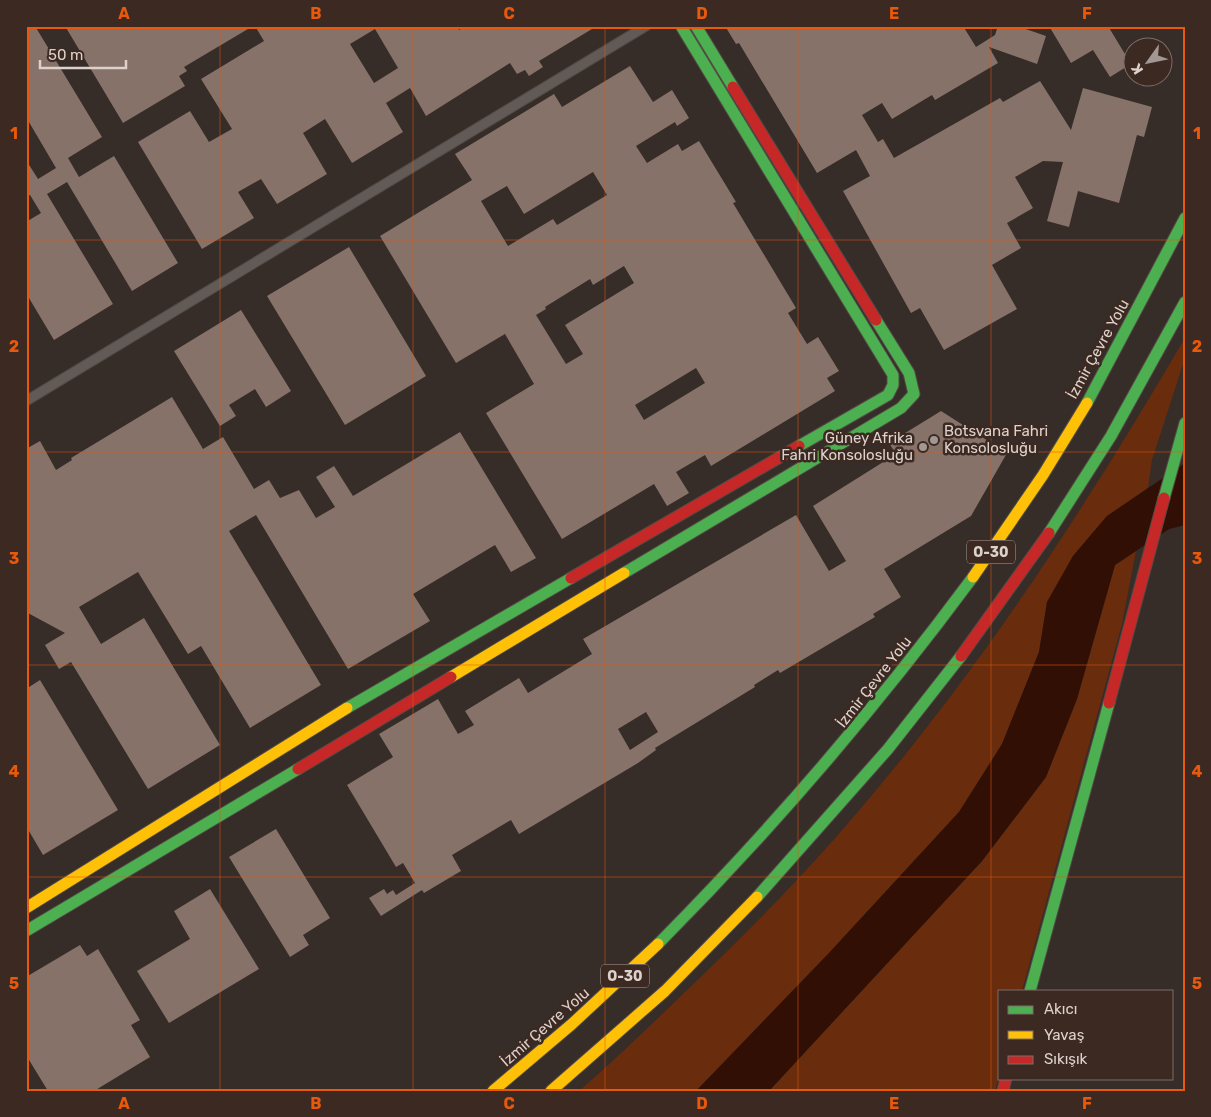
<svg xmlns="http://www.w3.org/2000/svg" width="1211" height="1117" viewBox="0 0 1211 1117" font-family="Rubik,sans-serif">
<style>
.green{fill:#692c0d}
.water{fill:#310f04}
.building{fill:#867269;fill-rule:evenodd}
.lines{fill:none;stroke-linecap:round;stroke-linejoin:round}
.street-casing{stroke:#534a46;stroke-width:11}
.fast-casing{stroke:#534a46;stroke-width:13}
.slow-casing{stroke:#534a46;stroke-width:13}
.jam-casing{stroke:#534a46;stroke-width:13}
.street{stroke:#615a57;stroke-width:9}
.fast{stroke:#4caf50;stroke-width:11}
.slow{stroke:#ffc107;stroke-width:11}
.jam{stroke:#c62828;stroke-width:11}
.grid{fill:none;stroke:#e8590c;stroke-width:1;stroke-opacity:0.55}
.poi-dot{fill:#a39793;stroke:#3c2a22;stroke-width:2}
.labels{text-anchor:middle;stroke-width:5;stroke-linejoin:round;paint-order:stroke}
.shield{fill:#3c2a22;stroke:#ad9f99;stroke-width:1}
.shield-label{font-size:14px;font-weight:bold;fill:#ddd1cc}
.street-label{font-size:15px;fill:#ddd1cc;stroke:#3c2a22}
.poi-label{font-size:15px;fill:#ddd1cc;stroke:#3c2a22;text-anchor:start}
.neatline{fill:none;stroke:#e8590c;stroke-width:2}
.grid-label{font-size:16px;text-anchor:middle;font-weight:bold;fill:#e8590c}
</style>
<rect width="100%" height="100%" fill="#362c28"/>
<!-- green -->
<path class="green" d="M1185 338V358L1152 460 1148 488 1107 516 1073 556 1047 602 1039 652 1002 744 959 812 829 953 696 1091H579C616 1059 651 1025 686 991 753 927 818 861 877 789 994 649 1093 495 1185 338Z
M1136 551 1122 624 1022 991H1000V1072L995 1091H769L982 861 1046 777 1077 699 1115 565Z"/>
<!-- water -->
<path class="water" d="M1185 463V525L1169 529 1115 565 1077 699 1046 777 982 861 769 1091H696L829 953 959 812 1002 744 1039 652 1047 602 1073 556 1107 516Z"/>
<!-- building -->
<path class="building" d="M26 26H35L102 137 68 158 79 177 114 156 178 263 132 291 67 182 47 194 113 304 54 340 26 293V222L41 213 30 195 26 197V160L38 179 56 168 26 117Z
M65 26H253L184 67 187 71 179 76 185 86 123 123Z
M255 26H457L459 30 465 26H597L539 61 543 67 529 76 525 70 517 74 510 63 426 116 410 88 386 103 403 132 352 163 325 119 303 133 327 174 277 204 261 179 238 192 254 218 202 249 138 142 190 111 209 142 232 129 201 79 264 41ZM375 29 398 68 374 83 350 44Z
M725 26H963L976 47 995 35 998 26H1017L1046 36 1037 64 989 47 998 63 935 100 932 95 892 119 882 103 862 115 878 142 883 139 894 158 1000 98 1003 102 1040 81 1071 130 1083 88 1152 107 1144 137 1137 135 1119 203 1078 191 1069 227 1047 221 1063 162 1043 161 1015 177 1033 208 1007 223 1021 248 992 265 1017 309 944 350 920 308 911 313 843 191 870 176 856 150 817 173 739 43 736 44Z
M1049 26H1108L1131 64 1110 77 1093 50 1071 63Z
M630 66 653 102 672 90 689 118 677 126 675 122 636 146 647 163 678 144 682 151 699 141 736 202 733 203 796 308 788 313 807 344 818 337 839 371 827 378 835 391 711 466 705 455 676 472 689 493 667 506 654 484 562 539 486 413 534 384 505 334 456 363 380 236 472 180 455 154 554 94 562 107ZM593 172 607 195 557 225 553 219 508 246 481 201 507 186 524 214ZM624 266 634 283 565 325 583 354 566 364 536 315 546 309 545 307 590 279 593 285ZM696 368 705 383 644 420 635 405Z
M349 247 426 376 345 425 267 296Z
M241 310 291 391 266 407 255 389 229 405 236 416 220 426 174 351Z
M172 397 203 449 223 437 254 489 269 480 280 498 299 490 316 518 335 507 316 477 334 466 353 496 460 432 536 558 511 572 495 545 413 594 430 621 348 669 256 515 229 531 321 685 250 728 201 646 188 654 138 572 79 607 101 644 144 618 220 745 148 789 71 662 59 669 45 645 65 633 26 612V449L40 441 56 470 72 460 71 458Z
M941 411 1007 453 971 516 884 569 901 597 873 614 875 617 780 673 778 670 754 685 755 687 655 748 656 750 638 763 519 834 511 820 452 855 461 871 424 893 422 890 381 916 369 898 384 889 387 894 393 890 396 895 415 883 403 863 396 867 347 785 393 757 379 734 438 699 458 734 474 725 465 711 519 678 528 693 592 654 583 639 796 515 829 571 846 561 813 506 896 454 889 443ZM646 712 658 732 630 750 618 729Z
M40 680 118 810 43 855 26 826V689Z
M276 829 330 918 303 935 309 945 290 957 229 857Z
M210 889 259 969 169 1023 137 971 190 939 174 911Z
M80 945 87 956 98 949 140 1020 131 1025 150 1057 94 1091H48L26 1055V977Z"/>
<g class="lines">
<defs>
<path id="street" d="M26 401 646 26"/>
<path id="fast" d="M681 26 893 375V385L888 395 799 446
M696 26 733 87
M1087 403 1185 218
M1164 498 1185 423
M1049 533 1111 436 1185 302
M624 573 901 408 914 394 909 373 876 320
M347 708 571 578
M757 897 888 749 961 656
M26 931 298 769
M658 944C772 829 876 708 973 577
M1030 991 1109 703"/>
<path id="slow" d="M973 577 1043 475 1087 403
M451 677 624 573
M26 908 347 708
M493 1091 572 1024 658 944
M551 1091 665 991 757 897"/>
<path id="jam" d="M733 87 876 320
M571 578 799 446
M961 656 1049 533
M1109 703 1164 498
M298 769 451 677
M1003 1091 1006 1078"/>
</defs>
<!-- street casing -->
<use href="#street" class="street-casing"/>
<!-- fast casing -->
<use href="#fast" class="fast-casing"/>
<!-- slow casing -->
<use href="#slow" class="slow-casing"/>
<!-- jam casing -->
<use href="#jam" class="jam-casing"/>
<!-- street -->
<use href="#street" class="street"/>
<!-- fast -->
<use href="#fast" class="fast"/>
<!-- slow -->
<use href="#slow" class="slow"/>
<!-- jam -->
<use href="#jam" class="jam"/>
</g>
<!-- grid -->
<path class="grid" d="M220 26V1091M413 26V1091M605 26V1091M798 26V1091M991 26V1091M26 240H1185M26 452H1185M26 665H1185M26 877H1185"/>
<!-- markers -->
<g class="poi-dot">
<circle cx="934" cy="440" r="5"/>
<circle cx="923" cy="447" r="5"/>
</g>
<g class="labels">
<!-- shield labels -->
<g class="shield">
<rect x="967" y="540.5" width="48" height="23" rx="4"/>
<rect x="601" y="964.5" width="48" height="23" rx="4"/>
</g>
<g class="shield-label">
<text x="991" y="557">O-30</text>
<text x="625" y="981">O-30</text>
</g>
<!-- street labels -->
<g class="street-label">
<text transform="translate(1098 349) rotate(-61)" y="5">İzmir Çevre Yolu</text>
<text transform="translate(874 682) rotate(-52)" y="5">İzmir Çevre Yolu</text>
<text transform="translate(545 1027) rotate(-41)" y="5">İzmir Çevre Yolu</text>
</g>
<!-- poi labels -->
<g class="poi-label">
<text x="944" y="436">Botsvana Fahri<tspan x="944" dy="17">Konsolosluğu</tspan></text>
<text x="913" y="443" text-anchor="end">Güney Afrika<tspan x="913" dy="17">Fahri Konsolosluğu</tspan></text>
</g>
</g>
<!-- border -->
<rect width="1211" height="1117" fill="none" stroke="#3c2a22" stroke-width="55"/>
<!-- legend -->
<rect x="998" y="990" width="175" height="90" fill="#3c2a22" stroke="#7c6d66"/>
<rect x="1008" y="1006" width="25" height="8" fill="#4caf50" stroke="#7c6d66"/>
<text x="1044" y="1014" font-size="15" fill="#ddd1cc">Akıcı</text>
<rect x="1008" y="1031" width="25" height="8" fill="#ffc107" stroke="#7c6d66"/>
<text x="1044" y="1040" font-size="15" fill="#ddd1cc">Yavaş</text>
<rect x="1008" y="1056" width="25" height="8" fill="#c62828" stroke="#7c6d66"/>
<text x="1044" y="1064" font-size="15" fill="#ddd1cc">Sıkışık</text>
<!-- north arrow -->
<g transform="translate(1148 62) rotate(237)"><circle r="24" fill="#3c2a22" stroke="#7c6d66"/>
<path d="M0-4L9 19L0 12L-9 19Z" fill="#a39793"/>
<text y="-8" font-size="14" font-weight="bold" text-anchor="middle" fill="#ddd1cc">K</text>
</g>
<!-- scale -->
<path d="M40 60v8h86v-8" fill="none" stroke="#ddd1cc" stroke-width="2.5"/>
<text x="48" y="60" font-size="15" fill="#ddd1cc" stroke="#3c2a22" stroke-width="4" paint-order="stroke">50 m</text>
<rect x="28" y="28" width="1156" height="1062" class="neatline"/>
<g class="grid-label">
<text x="124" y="19">A</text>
<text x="316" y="19">B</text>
<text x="509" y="19">C</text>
<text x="702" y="19">D</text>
<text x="894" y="19">E</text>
<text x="1087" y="19">F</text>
<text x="14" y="139">1</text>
<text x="1197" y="139">1</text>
<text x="14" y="352">2</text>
<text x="1197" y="352">2</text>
<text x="14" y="564">3</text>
<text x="1197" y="564">3</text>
<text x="14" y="777">4</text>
<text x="1197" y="777">4</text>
<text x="14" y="989">5</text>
<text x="1197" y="989">5</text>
<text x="124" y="1109">A</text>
<text x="316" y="1109">B</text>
<text x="509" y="1109">C</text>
<text x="702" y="1109">D</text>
<text x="894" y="1109">E</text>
<text x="1087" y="1109">F</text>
</g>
</svg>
